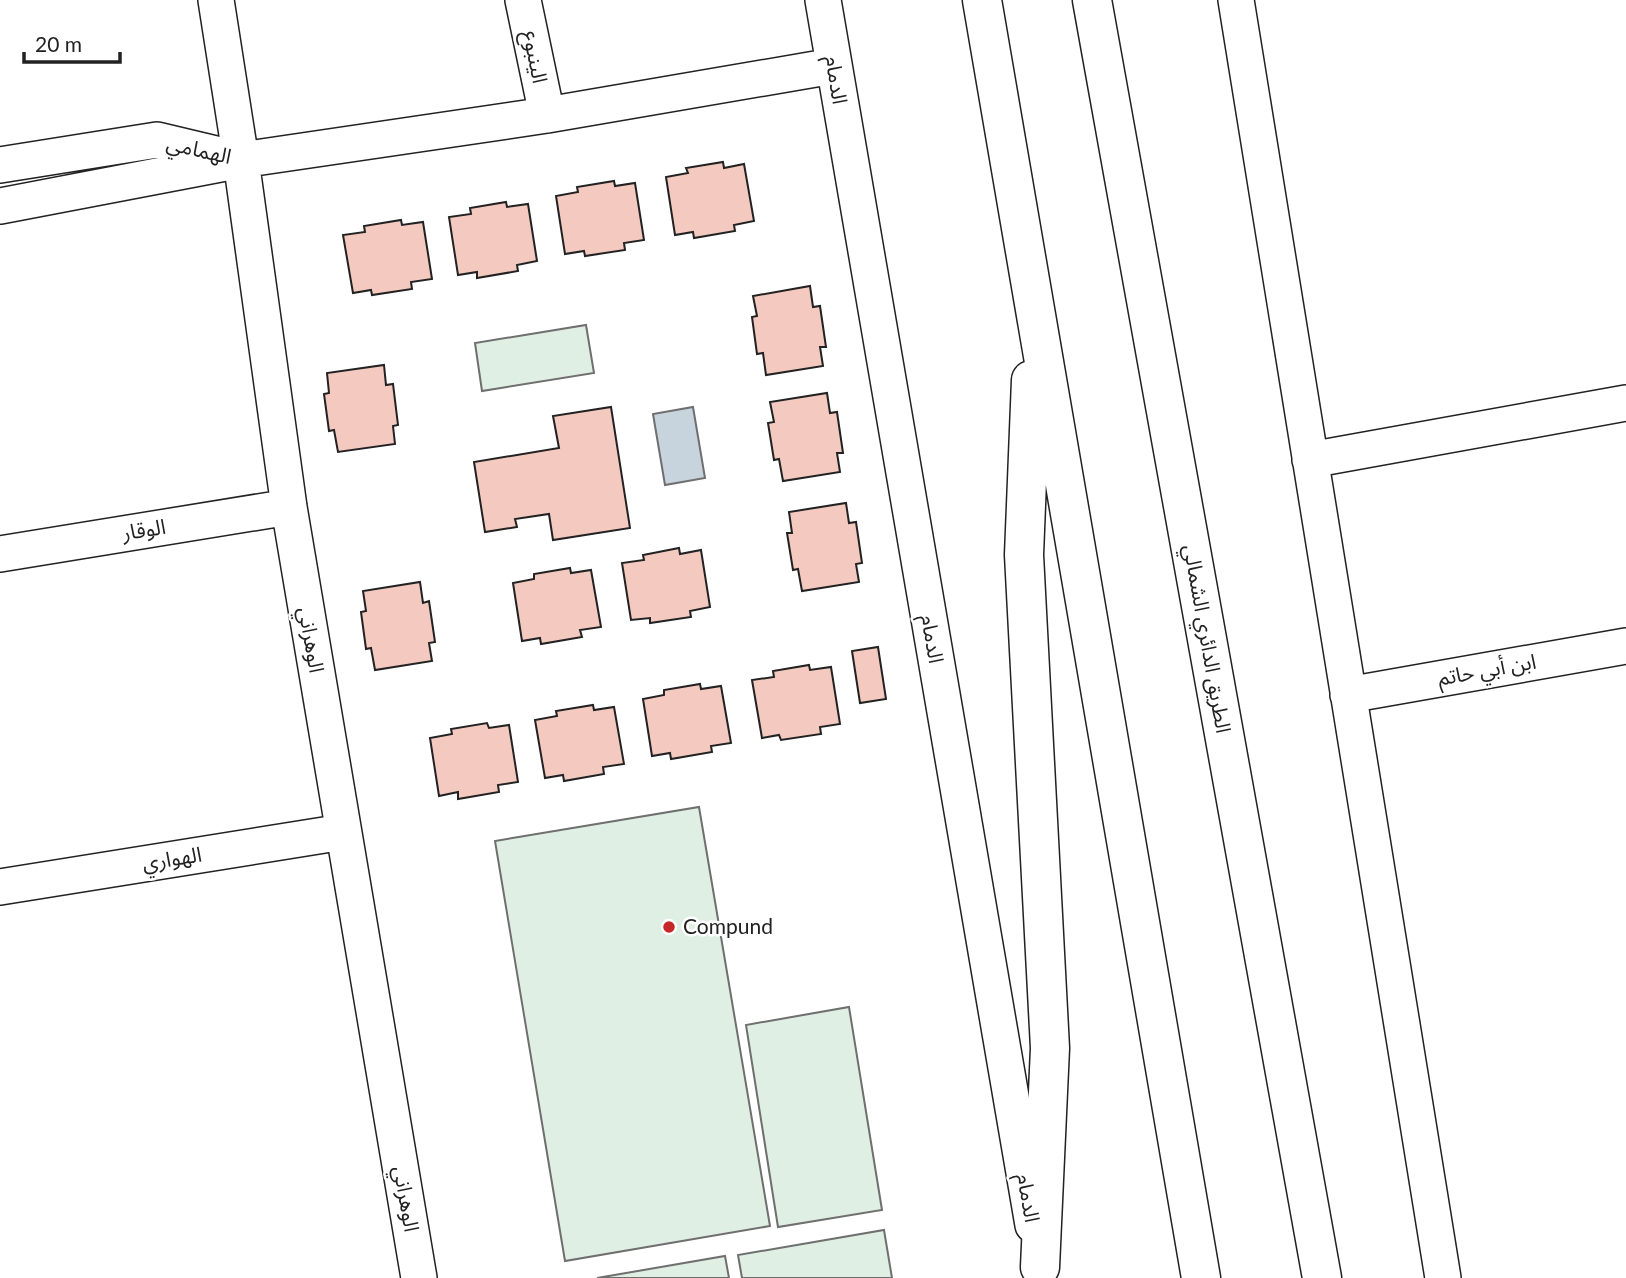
<svg xmlns="http://www.w3.org/2000/svg" width="1626" height="1278" viewBox="0 0 1626 1278" font-family="Lato,'Noto Sans Arabic',sans-serif">
<style>
.green{fill:#e0efe3;stroke:#6f6f6f;stroke-width:2}
.water{fill:#c7d3dd;stroke:#6f6f6f;stroke-width:2}
.building{fill:#f3c9c0;stroke:#222;stroke-width:2}
.lines{fill:none;stroke-linecap:round;stroke-linejoin:round}
.minor-casing{stroke:#222;stroke-width:38}
.highway-casing{stroke:#222;stroke-width:41}
.minor{stroke:#fff;stroke-width:35}
.highway{stroke:#fff;stroke-width:38}
.poi-dot{fill:#c62828;stroke:#fff;stroke-width:2.5}
.labels{text-anchor:middle;stroke-width:5;stroke-linejoin:round;paint-order:stroke}
.street-label{font-size:21px;fill:#222;stroke:#fff}
.poi-label{font-size:21px;fill:#222;stroke:#fff;text-anchor:start}
</style>
<rect width="100%" height="100%" fill="#fff"/>
<!-- green -->
<path class="green" d="M586 325 594 373 482 391 475 343Z
M699 807 770 1226 565 1261 495 841Z
M849 1007 882 1210 778 1227 746 1025Z
M884 1230 892 1278H742L738 1255Z
M725 1256 729 1278H597Z"/>
<!-- water -->
<path class="water" d="M693 407 705 478 665 485 653 414Z"/>
<!-- building -->
<path class="building" d="M723 162 724 168 744 164 754 221 734 225 735 231 694 238 693 232 675 235 666 177 688 173 686 168Z
M614 181 615 186 635 183 644 240 624 243 625 250 585 256 584 251 565 254 556 196 578 192 577 187Z
M506 202 507 207 528 204 537 261 517 265 518 271 477 278V272L458 275 449 217 471 214 470 208Z
M401 220 402 225 423 222 432 279 411 282 412 289 372 295 371 290 353 293 343 235 365 232 364 226Z
M810 286 813 307 820 306 826 347H820L823 366 766 375 763 353 757 354 752 317 757 316 753 296Z
M384 365 386 385 393 384 398 425 393 426 395 444 338 452 334 430 329 431 324 394 329 393 327 373Z
M827 393 830 413 837 412 843 453H837L840 472 783 481 779 459 774 460 768 423 774 422 770 402Z
M611 407 630 528 553 540 549 514 515 519 517 527 485 532 474 462 559 448 553 416Z
M846 503 849 523 856 522 862 563 856 564 859 582 802 591 798 569 793 570 787 533H792L789 512Z
M679 548 680 554 701 550 710 607 690 611 691 617 650 623V618L631 620 622 563 644 560 643 555Z
M570 568 571 573 591 570 601 627 580 630 582 637 541 644 540 638 522 641 513 583 534 579V574Z
M420 582 423 603 429 601 435 642 429 643 432 661 375 670 371 648 366 649 361 612 366 611 363 591Z
M878 647 886 699 860 703 852 651Z
M809 665 810 670 831 667 840 724 820 727 821 734 781 740 779 735 762 738 752 680 774 677 773 671Z
M700 684 701 689 721 686 731 743 711 746 712 752 671 759 670 753 652 756 643 699 664 695V690Z
M593 705 594 710 614 707 624 764 603 767 604 774 564 781 563 775 545 778 535 720 557 716 556 711Z
M487 723 489 728 509 725 518 782 498 785 499 792 458 799V792L439 796 430 738 452 734 451 729Z"/>
<g class="lines">
<defs>
<path id="minor" d="M216 0 241 160 289 507 419 1278
M523 0 547 115
M823 0 1033 1225
M1236 0 1443 1278
M241 160 547 115 833 66
M0 165 157 140 241 160 0 206
M1310 460 1626 403
M0 554 289 507
M1348 695 1626 646
M0 887 343 832"/>
<path id="highway" d="M982 0 1201 1278
M1092 0 1322 1278
M1031 380 1024 555 1050 1048 1040 1267"/>
</defs>
<!-- minor casing -->
<use href="#minor" class="minor-casing"/>
<!-- highway casing -->
<use href="#highway" class="highway-casing"/>
<!-- minor -->
<use href="#minor" class="minor"/>
<!-- highway -->
<use href="#highway" class="highway"/>
</g>
<!-- markers -->
<circle class="poi-dot" cx="669" cy="927" r="7"/>
<g class="labels">
<!-- street labels -->
<g class="street-label">
<text transform="translate(535 57) rotate(79)" y="7">الينبوع</text>
<text transform="translate(836 80) rotate(81)" y="7">الدمام</text>
<text transform="translate(199 150) rotate(13)" y="7">الهمامي</text>
<text transform="translate(144 530) rotate(-9)" y="7">الوقار</text>
<text transform="translate(932 639) rotate(80)" y="7">الدمام</text>
<text transform="translate(1207 639) rotate(80)" y="7">الطريق الدائري الشمالي</text>
<text transform="translate(311 640) rotate(80)" y="7">الوهراني</text>
<text transform="translate(1487 670) rotate(-10)" y="7">ابن أبي حاتم</text>
<text transform="translate(172 859) rotate(-9)" y="7">الهواري</text>
<text transform="translate(1028 1198) rotate(80)" y="7">الدمام</text>
<text transform="translate(406 1199) rotate(80)" y="7">الوهراني</text>
</g>
<!-- poi labels -->
<g class="poi-label">
<text x="683" y="934">Compund</text>
</g>
</g>
<!-- scale -->
<path d="M24 52v10h96v-10" fill="none" stroke="#222222" stroke-width="3.5"/>
<text x="35" y="52" font-size="21" fill="#222222" stroke="#ffffff" stroke-width="5" paint-order="stroke">20 m</text>
</svg>
